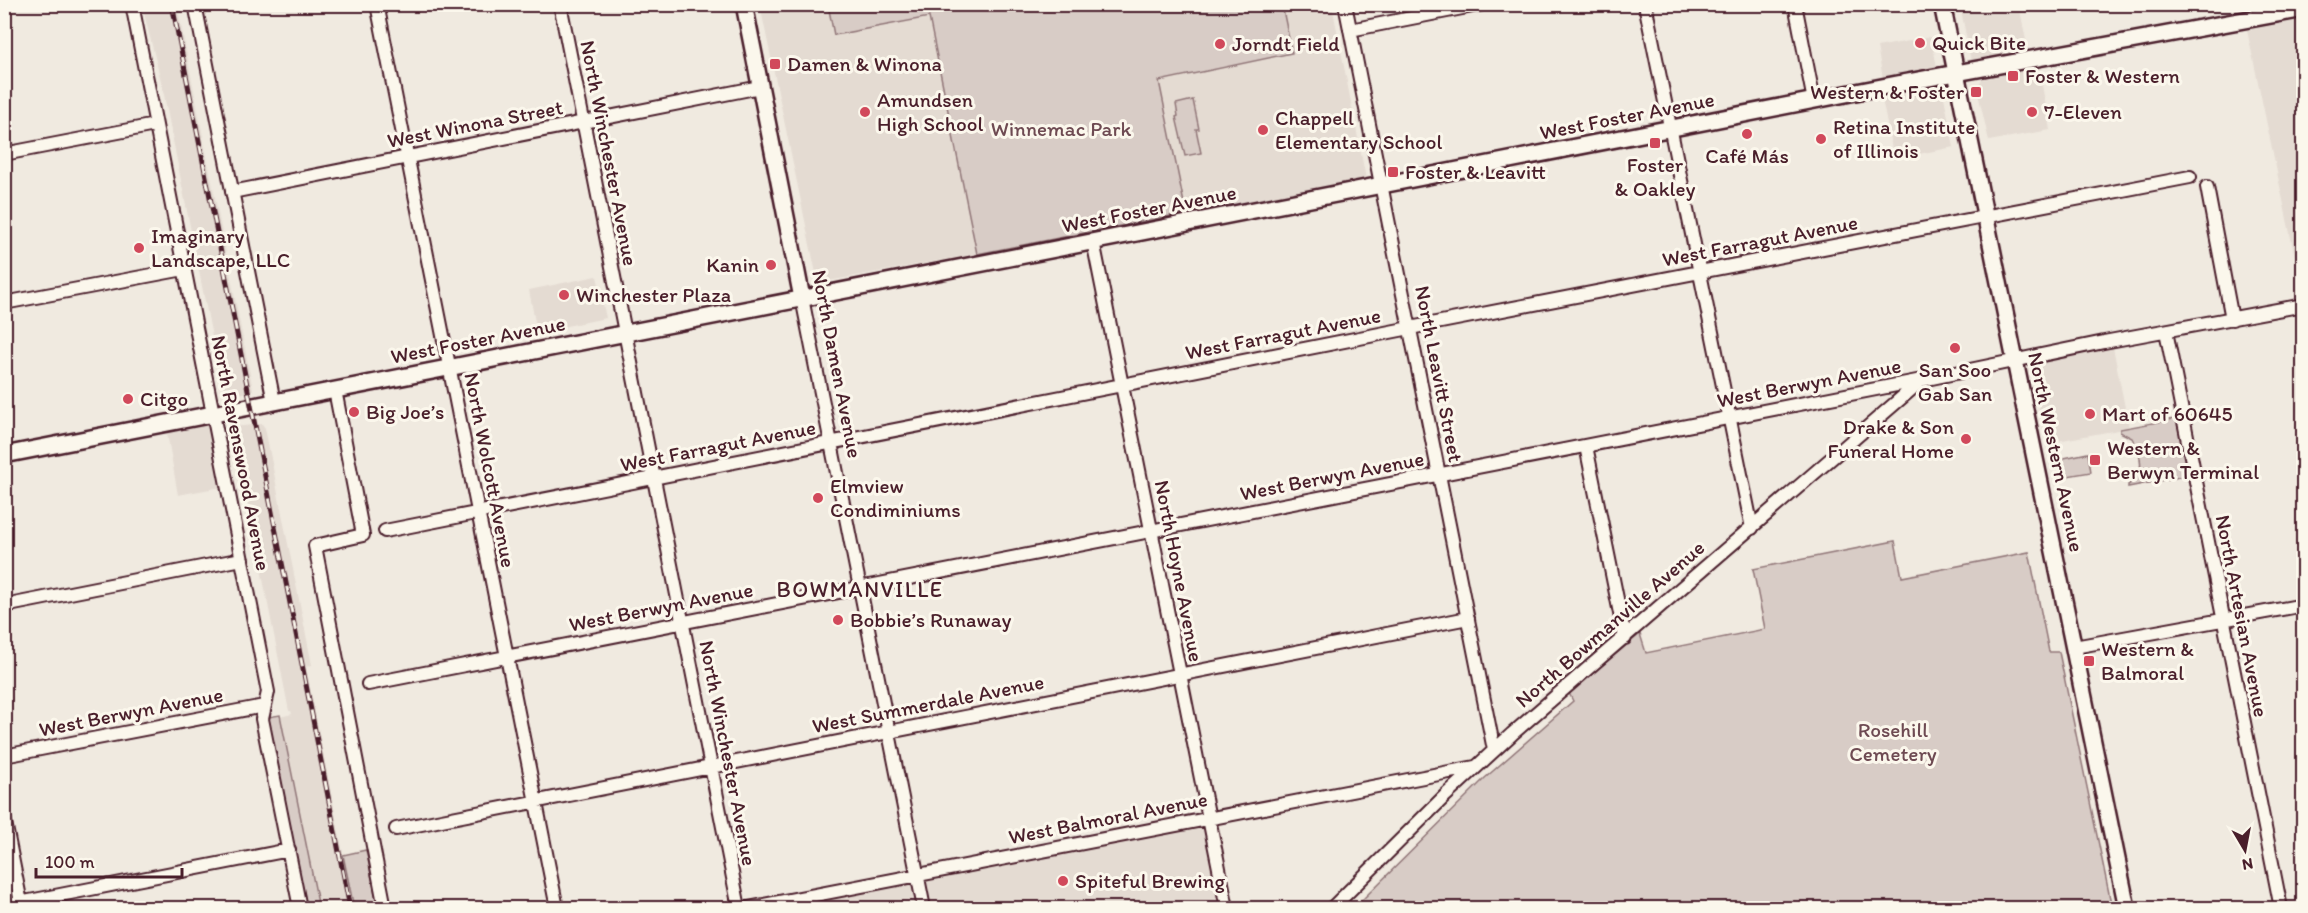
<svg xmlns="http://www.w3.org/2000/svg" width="2308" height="913" viewBox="0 0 2308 913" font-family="Itim,sans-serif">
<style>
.built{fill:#e4dbd2}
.green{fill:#d8ccc6;stroke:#917678;stroke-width:1.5}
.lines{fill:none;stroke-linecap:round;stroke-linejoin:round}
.minor-casing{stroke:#4a1f2b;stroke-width:16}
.major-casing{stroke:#4a1f2b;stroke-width:20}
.minor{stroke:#fbf7ec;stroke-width:12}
.major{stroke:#fbf7ec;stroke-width:15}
.rail-casing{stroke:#4a1f2b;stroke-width:5}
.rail{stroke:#fbf7ec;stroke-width:3;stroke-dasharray:9;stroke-linecap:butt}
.poi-dot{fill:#d1495b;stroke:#fbf7ec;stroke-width:2}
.labels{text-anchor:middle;stroke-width:6;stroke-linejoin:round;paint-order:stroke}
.poi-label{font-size:21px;fill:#4a1f2b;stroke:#fbf7ec;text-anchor:start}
.street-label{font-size:21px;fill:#4a1f2b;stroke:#fbf7ec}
.park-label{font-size:21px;fill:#6e4a52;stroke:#fbf7ec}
.neighbourhood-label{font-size:22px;letter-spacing:1.5px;fill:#4a1f2b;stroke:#fbf7ec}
</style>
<rect width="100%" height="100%" fill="#f0eae0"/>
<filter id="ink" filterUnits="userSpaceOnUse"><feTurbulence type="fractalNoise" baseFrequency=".0167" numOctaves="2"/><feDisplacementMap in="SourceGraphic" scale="12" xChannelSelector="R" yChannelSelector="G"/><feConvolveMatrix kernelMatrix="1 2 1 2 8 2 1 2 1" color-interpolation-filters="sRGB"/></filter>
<g filter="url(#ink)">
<!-- built -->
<path class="built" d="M142 5H177L253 390 233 396 224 397 162 85Z
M760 5H828L834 35 929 17 977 254 818 283Z
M1119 5H1332L1366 179 1186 213 1159 81Z
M1960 5H2019L2028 50 1971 61Z
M2303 19H2304L2303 295 2247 30Z
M1931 37 1937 67 1883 78 1877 47Z
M2039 68 2050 130 1989 141 1977 89 1982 79Z
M1942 87 1954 147 1894 159 1882 99Z
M597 276 606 318 537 332 529 290Z
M2112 342 2129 428 2046 443 2030 358Z
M262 424 265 428 312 665 306 667 354 908H319L280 717 292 714 291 711H289L233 427Z
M209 425 221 487 178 495 167 433Z
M1206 819 1225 908H753Z"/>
<!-- green -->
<path class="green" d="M828 5H1282L1292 53 1159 81 1186 213 977 254 929 17 834 35Z
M1193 100 1199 129H1196L1201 153 1185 156 1176 117 1178 116 1176 104Z
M2179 418 2190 475 2128 487V485C2147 474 2141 454 2132 438L2120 432V429Z
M2088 453 2091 472 2062 477 2059 459Z
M1895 541 1902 577 2029 552 2049 652H2059L2112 908H1354L1485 778 1573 701 1569 693 1640 634 1646 653 1765 629 1753 569Z
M280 715 319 908H307L268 717Z
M366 850 378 908H354L343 855Z"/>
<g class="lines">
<defs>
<path id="minor" d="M132 4 268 692 262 719 300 908
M195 4 274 402
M377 4 557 908
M560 4 739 908
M1345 4 1494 750
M1645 4 1752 528
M1795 4 1814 101
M1350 30 1483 4
M4 154 155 125
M2207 187 2232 319
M232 192 760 87
M1093 241 1227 908
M802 298 924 908
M4 303 184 269
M2166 331 2281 908
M335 390 363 535 315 546 385 908
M1586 446 1625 638
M385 531 1410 328 2190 177
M4 606 242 559
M2074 647 2304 605
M368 684 1922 380 2104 342 2304 305
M4 756 264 706
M4 817 22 908
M396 829 1468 618
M4 906 289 850
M748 908 1475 767
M1332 908 1446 795 1512 734 1921 381"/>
<path id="major" d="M744 4 802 298
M1942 4 2127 908
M4 455 1902 83 2304 9"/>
</defs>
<!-- minor casing -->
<use href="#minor" class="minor-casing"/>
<!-- major casing -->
<use href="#major" class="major-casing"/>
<!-- minor -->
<use href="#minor" class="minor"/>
<!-- major -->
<use href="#major" class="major"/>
<defs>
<path id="rail" d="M172 4 350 908"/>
</defs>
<!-- rail casing -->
<use href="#rail" class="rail-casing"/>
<!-- rail -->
<use href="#rail" class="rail"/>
</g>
</g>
<!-- markers -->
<g class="poi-dot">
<circle cx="1920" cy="43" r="6"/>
<circle cx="1220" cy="44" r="6"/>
<rect x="769" y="58" width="12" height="12" rx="3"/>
<rect x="2007" y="70" width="12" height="12" rx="3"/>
<rect x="1970" y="86" width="12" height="12" rx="3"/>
<circle cx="865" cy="112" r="6"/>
<circle cx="2032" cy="112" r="6"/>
<circle cx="1263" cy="130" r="6"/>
<circle cx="1747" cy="134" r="6"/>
<circle cx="1821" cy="139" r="6"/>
<rect x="1649" y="137" width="12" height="12" rx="3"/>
<rect x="1387" y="166" width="12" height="12" rx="3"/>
<circle cx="139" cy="248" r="6"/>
<circle cx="771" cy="265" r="6"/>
<circle cx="564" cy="295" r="6"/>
<circle cx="1955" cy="348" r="6"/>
<circle cx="128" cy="399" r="6"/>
<circle cx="354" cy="412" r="6"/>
<circle cx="2090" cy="414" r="6"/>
<circle cx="1966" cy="439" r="6"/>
<rect x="2089" y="454" width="12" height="12" rx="3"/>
<circle cx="818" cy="498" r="6"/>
<circle cx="838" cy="620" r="6"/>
<rect x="2083" y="655" width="12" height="12" rx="3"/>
<circle cx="1063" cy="881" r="6"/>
</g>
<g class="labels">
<!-- poi labels -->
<g class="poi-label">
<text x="1932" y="50">Quick Bite</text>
<text x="1232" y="51">Jorndt Field</text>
<text x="787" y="71">Damen &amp; Winona</text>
<text x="2025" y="83">Foster &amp; Western</text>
<text x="1964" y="99" text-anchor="end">Western &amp; Foster</text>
<text x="877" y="107">Amundsen<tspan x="877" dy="24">High School</tspan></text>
<text x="2044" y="119">7-Eleven</text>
<text x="1275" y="125">Chappell<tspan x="1275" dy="24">Elementary School</tspan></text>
<text x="1833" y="134">Retina Institute<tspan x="1833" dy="24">of Illinois</tspan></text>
<text x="1747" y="163" text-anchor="middle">Café Más</text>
<text x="1655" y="172" text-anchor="middle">Foster<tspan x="1655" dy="24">&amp; Oakley</tspan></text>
<text x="1405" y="179">Foster &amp; Leavitt</text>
<text x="151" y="243">Imaginary<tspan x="151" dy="24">Landscape, LLC</tspan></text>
<text x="759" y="272" text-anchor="end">Kanin</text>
<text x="576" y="302">Winchester Plaza</text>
<text x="1955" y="377" text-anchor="middle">San Soo<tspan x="1955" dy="24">Gab San</tspan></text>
<text x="140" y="406">Citgo</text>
<text x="366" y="419">Big Joe’s</text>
<text x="2102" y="421">Mart of 60645</text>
<text x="1954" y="434" text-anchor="end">Drake &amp; Son<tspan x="1954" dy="24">Funeral Home</tspan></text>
<text x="2107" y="455">Western &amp;<tspan x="2107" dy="24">Berwyn Terminal</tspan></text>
<text x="830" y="493">Elmview<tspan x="830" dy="24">Condiminiums</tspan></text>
<text x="850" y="627">Bobbie’s Runaway</text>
<text x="2101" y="656">Western &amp;<tspan x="2101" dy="24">Balmoral</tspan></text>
<text x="1075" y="888">Spiteful Brewing</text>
</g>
<!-- street labels -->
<g class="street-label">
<text transform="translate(1627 116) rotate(-11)" y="7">West Foster Avenue</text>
<text transform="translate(475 124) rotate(-11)" y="7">West Winona Street</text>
<text transform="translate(609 153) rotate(79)" y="7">North Winchester Avenue</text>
<text transform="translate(1149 209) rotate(-11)" y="7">West Foster Avenue</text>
<text transform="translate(1760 241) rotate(-11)" y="7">West Farragut Avenue</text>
<text transform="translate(1283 334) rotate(-11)" y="7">West Farragut Avenue</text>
<text transform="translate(478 340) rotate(-11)" y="7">West Foster Avenue</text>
<text transform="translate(837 364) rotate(79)" y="7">North Damen Avenue</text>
<text transform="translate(1439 374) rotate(79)" y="7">North Leavitt Street</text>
<text transform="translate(1809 383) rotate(-11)" y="7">West Berwyn Avenue</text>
<text transform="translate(718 446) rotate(-11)" y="7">West Farragut Avenue</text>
<text transform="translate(2056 452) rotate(78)" y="7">North Western Avenue</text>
<text transform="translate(241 453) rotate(79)" y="7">North Ravenswood Avenue</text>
<text transform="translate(490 470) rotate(79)" y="7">North Wolcott Avenue</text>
<text transform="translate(1332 476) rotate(-11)" y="7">West Berwyn Avenue</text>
<text transform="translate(1179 571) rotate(79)" y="7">North Hoyne Avenue</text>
<text transform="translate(661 607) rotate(-11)" y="7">West Berwyn Avenue</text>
<text transform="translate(2242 616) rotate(79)" y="7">North Artesian Avenue</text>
<text transform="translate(1610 624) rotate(-41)" y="7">North Bowmanville Avenue</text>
<text transform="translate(928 704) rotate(-11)" y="7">West Summerdale Avenue</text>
<text transform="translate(131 712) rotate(-11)" y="7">West Berwyn Avenue</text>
<text transform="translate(728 753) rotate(79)" y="7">North Winchester Avenue</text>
<text transform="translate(1108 818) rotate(-11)" y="7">West Balmoral Avenue</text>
</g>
<!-- park labels -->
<g class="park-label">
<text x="1061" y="136">Winnemac Park</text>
<text x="1893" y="737">Rosehill<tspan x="1893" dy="24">Cemetery</tspan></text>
</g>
<!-- neighbourhood labels -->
<g class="neighbourhood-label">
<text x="860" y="597">BOWMANVILLE</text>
</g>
</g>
<!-- margin -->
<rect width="2308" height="913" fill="none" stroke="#fbf7ec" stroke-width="24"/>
<rect x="12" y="12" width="2284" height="889" fill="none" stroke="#4a1f2b" stroke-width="2" filter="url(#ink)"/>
<!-- north arrow -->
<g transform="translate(2245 850) rotate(170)" stroke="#fbf7ec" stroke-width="4.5" paint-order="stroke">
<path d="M0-4.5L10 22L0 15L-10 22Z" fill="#4a1f2b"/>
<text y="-9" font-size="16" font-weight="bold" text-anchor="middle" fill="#4a1f2b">N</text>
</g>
<!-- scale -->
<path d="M36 868v9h146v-9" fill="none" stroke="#4a1f2b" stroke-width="3"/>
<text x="45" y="868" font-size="18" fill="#4a1f2b" stroke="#fbf7ec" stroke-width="4.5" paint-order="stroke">100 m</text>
</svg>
